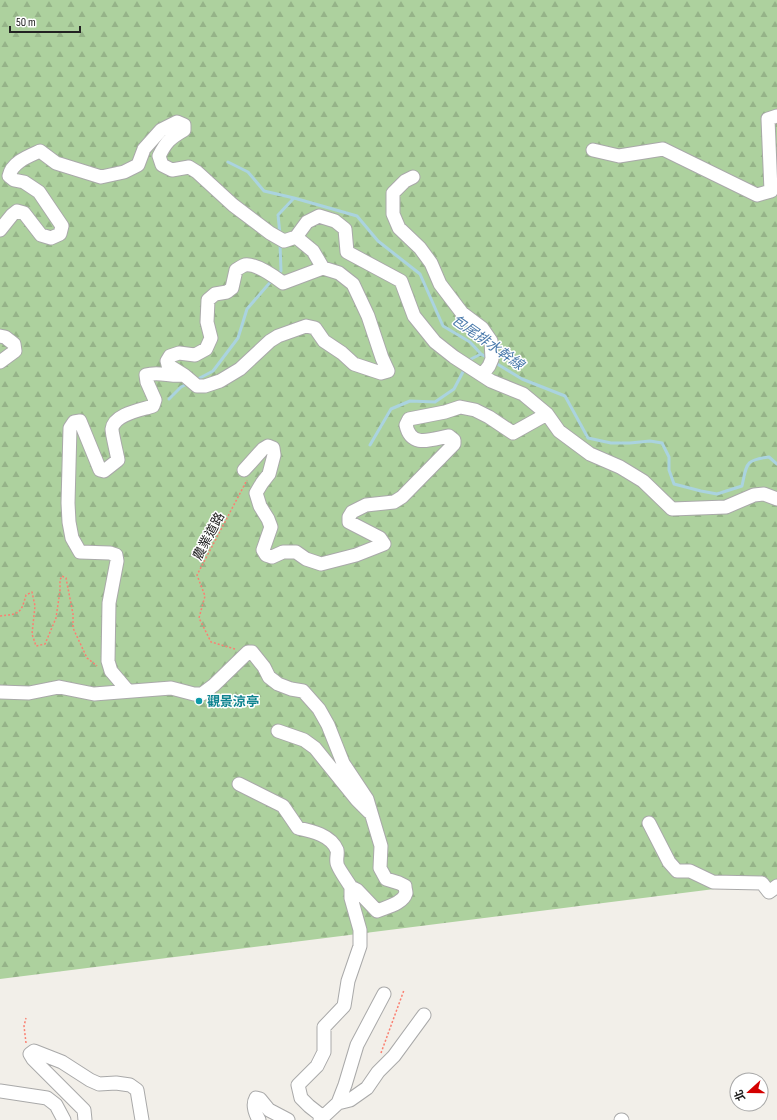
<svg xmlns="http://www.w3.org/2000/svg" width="777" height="1120" viewBox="0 0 777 1120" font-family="'Sofia Sans Condensed','Noto Sans TC',sans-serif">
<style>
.forest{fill:url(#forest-firs)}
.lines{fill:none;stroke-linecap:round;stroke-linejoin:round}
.stream{stroke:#aad3df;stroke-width:3}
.minor-casing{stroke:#a9a9a9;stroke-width:15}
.path{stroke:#fa8072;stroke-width:1.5;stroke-dasharray:2 2;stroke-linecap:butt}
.minor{stroke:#fff;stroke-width:13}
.culture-dot{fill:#0f9aa8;stroke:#fff;stroke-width:1.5}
.labels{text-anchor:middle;stroke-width:3;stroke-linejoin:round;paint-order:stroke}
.street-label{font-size:13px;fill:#222;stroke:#fff}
.culture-label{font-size:13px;font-weight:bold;fill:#0d838f;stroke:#fff;text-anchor:start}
.water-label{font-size:14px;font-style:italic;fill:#4a7aab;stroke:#fff}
</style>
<defs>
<pattern id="forest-firs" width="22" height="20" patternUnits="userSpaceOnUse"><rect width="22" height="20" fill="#add19e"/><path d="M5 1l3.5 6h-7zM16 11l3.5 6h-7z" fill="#95b388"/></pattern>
</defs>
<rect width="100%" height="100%" fill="#f2efe9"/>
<!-- forest -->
<path class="forest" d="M0 0H777V881L0 979Z"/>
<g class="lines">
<!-- stream -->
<path class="stream" d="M228 162 248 172 264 191 294 198
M280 234 278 215 294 198 357 216 378 241 420 274 443 326 470 342 481 354 488 358
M277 275 281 271 280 244
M467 362 469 360 481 354
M494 362 522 379 565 396 588 438 611 443H630L650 441 662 443 669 457V470L674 484 701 491 717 494 742 486C747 463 745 460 769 457L777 464
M196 380 213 371 238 338 247 309 273 279
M169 399 181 387 189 383
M370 445 391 409 410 401 435 402 454 389 465 368"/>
<defs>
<path id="minor" d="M593 150 619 156 663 149 757 195 771 191 768 119 777 116
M413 177 405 181 393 193V214L399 228 420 248 431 263 440 284 462 313 482 328 491 341 492 359 489 366 482 375
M0 230 12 215 17 211 24 213 41 235 51 238 60 234 62 226 39 192 24 182 14 180 9 176C12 162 29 156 40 151L56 163 101 177 124 172 138 165 144 149 161 130 177 122 184 125V130C170 138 166 142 159 156L162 165 172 170 189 167 197 172 233 205 270 233 284 241 296 237 307 222 319 216 335 221 345 229 347 252 401 281 414 316 435 342 454 357 491 381 523 394 547 414 559 431 590 454 620 467 643 481 672 509 726 507 754 495 764 494 777 499
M0 336 5 337 14 344 15 351 0 362
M184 375 197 386H205L220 381 240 369 270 341 278 336 306 326 315 328 324 341 342 353 354 364 381 373 388 371 382 358 368 316 353 284 339 273 323 268 313 251 296 237
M244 470 263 449 268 446 273 448 274 455 269 474 262 483 256 493 260 506 268 519 271 527 263 550 266 555 272 557 283 552H296L306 559 321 564 356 555 384 544 380 538 349 522V517L352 512 366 505 394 502 402 497 454 444V440L449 436C432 439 411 449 406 425L409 419 445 412 460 407 475 410 489 417 513 433 547 414
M128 691 111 671 108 661 109 603 117 561 116 555 110 553 80 552 72 538 69 522 68 503 70 428 74 422 80 421 100 470 104 471 118 460C117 454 112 434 112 429 114 414 141 410 153 406L155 400 147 382 146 375C159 371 171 377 184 375L168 365 167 361 170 356 179 353 195 355 206 349 211 338 207 322 208 300 215 294 227 292 232 288 236 270C239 268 242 266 245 265 256 263 275 277 283 283L323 268
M0 692 29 693 59 687 94 694 171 688 194 694H202L214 685 248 652H252L264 667 269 677 278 684 291 689 303 691 319 709 328 725 343 763 367 799 381 846 380 868 386 879 399 883 405 886C405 889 406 891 406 893 403 904 386 907 377 911L357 890 351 887V898L360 930V946L348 981 344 1006 324 1027V1052L317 1066 298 1085 301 1098 309 1106 323 1117 320 1120
M278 731 304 740 315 748 357 800 369 812
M239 784 283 806 298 828C312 831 331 835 337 850 338 854 336 858 337 863 337 867 348 882 351 887
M649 823 669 862 677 871H690L713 882 762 883 769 892 777 886
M0 1091 47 1098 56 1105 64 1120
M338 1103 345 1085 357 1045 384 994
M323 1117 338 1103 350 1100 367 1088 378 1072 394 1056 424 1015
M85 1120 84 1110 33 1059 30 1054 34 1051 62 1062 90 1080 99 1084 116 1083 130 1085 137 1090 142 1120
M259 1120C255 1113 252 1105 256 1098L260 1099 269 1110 288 1120
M621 1120H622"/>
</defs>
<!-- minor casing -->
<use href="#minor" class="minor-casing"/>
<!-- path -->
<path class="path" d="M0 616C19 614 21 614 26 595L32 592 35 606 32 634 36 646 45 644 56 618 60 591V580L62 576 66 578 73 614V628L87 658 97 666
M235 649 211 642 199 618 205 596 197 575 247 480
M26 1043 24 1026 26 1018
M381 1053 404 990"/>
<!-- minor -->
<use href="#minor" class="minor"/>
</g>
<!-- markers -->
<circle class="culture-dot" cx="199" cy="701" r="4"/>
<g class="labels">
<!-- street labels -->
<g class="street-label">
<text transform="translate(208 536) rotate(-62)" y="5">農業道路</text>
</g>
<!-- culture labels -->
<g class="culture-label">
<text x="207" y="706">觀景涼亭</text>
</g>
<!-- water labels -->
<g class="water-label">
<text transform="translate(488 342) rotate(35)" y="5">包尾排水幹線</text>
</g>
</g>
<!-- north arrow -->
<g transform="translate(749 1092) rotate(249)"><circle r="19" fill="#ffffff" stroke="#a7a7a7"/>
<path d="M0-3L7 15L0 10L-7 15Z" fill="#d40000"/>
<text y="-6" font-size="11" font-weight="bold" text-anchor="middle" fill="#222222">北</text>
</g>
<!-- scale -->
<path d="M10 26v6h70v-6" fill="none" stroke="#222222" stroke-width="2"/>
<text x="16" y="26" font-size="12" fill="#222222" stroke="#ffffff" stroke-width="3" paint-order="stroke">50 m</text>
</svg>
